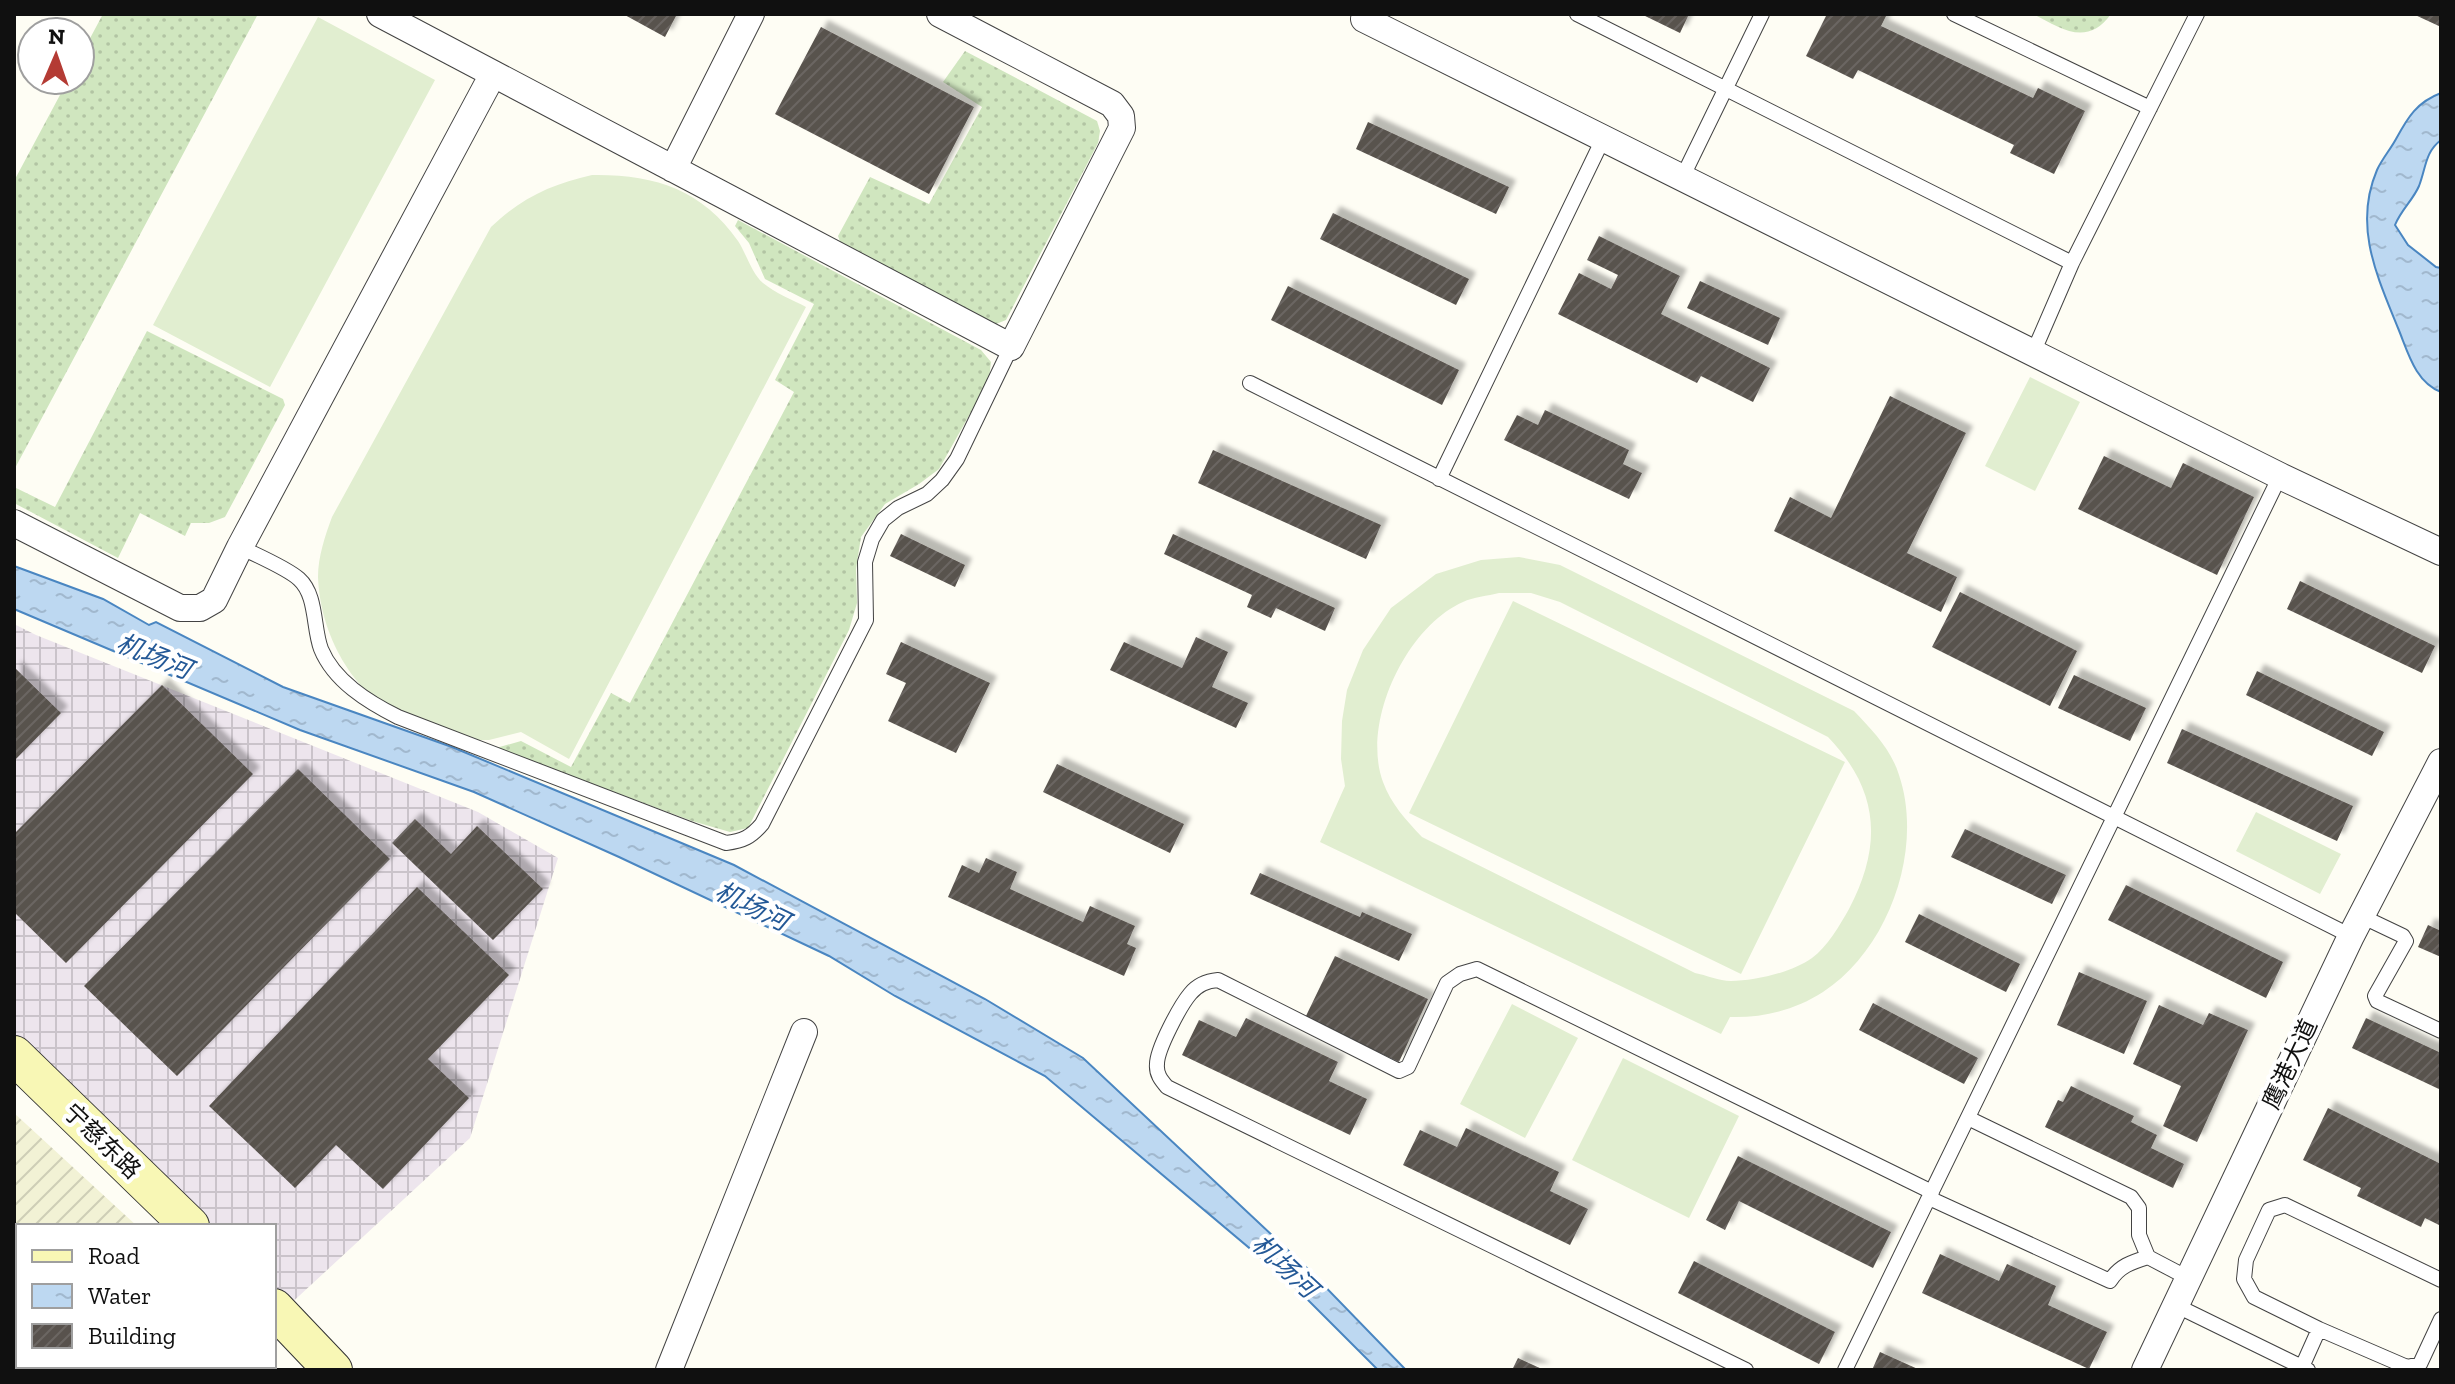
<svg xmlns="http://www.w3.org/2000/svg" width="2455" height="1384" viewBox="0 0 2455 1384" font-family="'Zilla Slab','Noto Sans SC',serif">
<style>
.industrial{fill:url(#industrial-grid)}
.farmland{fill:url(#farmland-furrows)}
.grass{fill:url(#grass-dots)}
.pitch{fill:#e1eed0;fill-rule:evenodd}
.water{fill:url(#water-ripples);stroke:#4a86c1;stroke-width:2}
.building{fill:url(#building-hatch);filter:url(#shadow)}
.lines{fill:none;stroke-linecap:round;stroke-linejoin:round}
.service-casing{stroke:#434343;stroke-width:16}
.minor-casing{stroke:#434343;stroke-width:28}
.secondary-casing{stroke:#323232;stroke-width:40}
.service{stroke:#fff;stroke-width:14}
.minor{stroke:#fff;stroke-width:26}
.secondary{stroke:#f8f7b5;stroke-width:38}
.labels{text-anchor:middle;stroke-width:8;stroke-linejoin:round;paint-order:stroke}
.street-label{font-size:24px;fill:#101010;stroke:#fff}
.water-label{font-size:26px;font-style:italic;fill:#245997;stroke:#fff}
</style>
<defs>
<pattern id="industrial-grid" width="8" height="8" patternUnits="userSpaceOnUse" patternTransform="scale(2)"><rect width="8" height="8" fill="#ede5ed"/><path d="M0 4h8M4 0v8" fill="none" stroke="#cac3ca"/></pattern>
<pattern id="farmland-furrows" width="10" height="10" patternUnits="userSpaceOnUse" patternTransform="scale(2)"><rect width="10" height="10" fill="#f2f2d5"/><path d="M-1 1l2-2M0 10L10 0M9 11l2-2" fill="none" stroke="#ceceb6"/></pattern>
<pattern id="grass-dots" width="8" height="8" patternUnits="userSpaceOnUse" patternTransform="scale(2)"><rect width="8" height="8" fill="#d0e6bf"/><path d="M2 2h.1M6 6h.1" fill="none" stroke="#b2c4a3" stroke-width="1.8" stroke-linecap="round"/></pattern>
<pattern id="water-ripples" width="26" height="14" patternUnits="userSpaceOnUse" patternTransform="scale(2)"><rect width="26" height="14" fill="#bdd8f1"/><path d="M2 4q2-2 4 0t4 0M15 11q2-2 4 0t4 0" fill="none" stroke="#a1b8ce"/></pattern>
<pattern id="building-hatch" width="6" height="6" patternUnits="userSpaceOnUse" patternTransform="scale(2)"><rect width="6" height="6" fill="#58524d"/><path d="M-1 1l2-2M0 6l6-6M5 7l2-2" fill="none" stroke="#6b6662"/></pattern>
<filter id="shadow"><feDropShadow dx="7" dy="-7" stdDeviation="2" flood-color="#0004"/></filter>
</defs>
<rect width="100%" height="100%" fill="#fefdf4"/>
<!-- industrial -->
<path class="industrial" d="M14 624 36 635 478 812 558 858 470 1138 286 1308 274 1296V1226H204L14 1035Z"/>
<!-- farmland -->
<path class="farmland" d="M14 1113 137 1226H18V1358L14 1354Z"/>
<!-- grass -->
<path class="grass" d="M103 14H258L14 470V181L68 80H80V57Z
M2033 14H2111C2087 47 2062 29 2033 14Z
M965 51 1097 121 1100 131 1098 143 1006 320 996 324 982 323 842 247 838 236 870 177 929 204 982 107 943 82Z
M738 220 981 350 991 362 989 380 939 469 919 484 885 504 861 537 856 569 857 603 849 630 748 828 730 832 692 821 496 748 521 741 571 767 611 693 630 703 794 392 775 380 814 304 765 279 749 243 735 226Z
M147 331 283 399 285 405 225 517 209 523H191L185 536 140 513 118 558 14 503V487L55 507Z"/>
<!-- pitch -->
<path class="pitch" d="M318 17 435 80 270 387 153 325Z
M592 175C653 174 702 189 738 241 746 253 752 274 763 283 775 293 793 300 806 307L569 759 521 732 489 740H476C453 733 428 727 405 718 352 695 320 633 318 577 318 557 325 536 332 517L491 227C521 198 552 184 592 175Z
M2030 377 2080 402 2035 491 1985 466Z
M1519 557 1560 565 1854 711C1872 730 1891 749 1899 775 1924 849 1889 949 1823 992 1795 1010 1763 1018 1730 1017L1721 1034 1320 842 1345 786 1341 759 1342 721 1347 690 1363 650 1391 608 1436 574 1481 560ZM1499 593H1531L1560 602 1828 737C1879 790 1883 844 1849 909 1840 925 1827 947 1812 958 1793 972 1755 981 1731 981 1719 981 1706 975 1695 973L1422 837C1406 820 1391 804 1383 782 1361 723 1406 627 1463 602 1473 597 1488 596 1499 593Z
M1513 601 1845 762 1741 974 1409 813Z
M2256 812 2341 854 2320 894 2236 851Z
M1512 1004 1578 1038 1525 1138 1460 1104Z
M1623 1058 1739 1116 1689 1218 1572 1160Z"/>
<!-- water -->
<path class="water" d="M2441 93V140C2425 152 2426 168 2419 186 2413 200 2401 210 2395 225L2408 245 2436 267 2441 268V392C2415 382 2408 352 2398 328 2377 276 2353 226 2377 170 2382 159 2390 150 2396 139 2408 117 2417 102 2441 93Z
M14 566 103 599 149 625 156 622 283 687 452 747 734 865 985 999 1083 1058 1308 1269 1406 1370H1378L1292 1284 1045 1076 895 996 829 956 619 857 474 792 300 730 14 609Z"/>
<!-- building -->
<path class="building" d="M623 14H677L665 37Z
M1641 14H1689L1680 33Z
M1827 14H1887L1881 26 2033 98 2038 88 2085 111 2054 174 2010 153 2014 145 1858 70 1853 79 1806 56Z
M2413 14H2441V27Z
M821 27 974 107 929 194 775 114Z
M1368 122 1509 187 1496 214 1356 149Z
M1333 213 1469 279 1456 305 1320 239Z
M1599 236 1680 276 1661 314 1770 368 1753 402 1701 376 1697 383 1558 314 1579 273 1611 289 1618 275 1587 260Z
M1700 281 1780 318 1768 345 1687 308Z
M1288 286 1459 370 1442 405 1271 320Z
M1890 396 1966 433 1907 553 1957 577 1941 612 1774 531 1790 497 1831 518Z
M1545 410 1629 450 1623 464 1642 473 1629 499 1504 440 1517 415 1538 425Z
M1213 450 1381 525 1366 559 1198 483Z
M2104 456 2171 488 2183 463 2254 497 2217 575 2078 509Z
M901 534 965 565 955 587 890 556Z
M1173 534 1335 608 1325 631 1276 608 1271 618 1247 607 1252 595 1164 554Z
M2300 581 2435 646 2422 673 2287 609Z
M1960 592 2077 651 2050 706 1932 647Z
M1196 637 1228 652 1212 687 1248 703 1236 728 1110 670 1124 642 1182 668Z
M901 642 990 683 956 753 888 721 906 683 886 674Z
M14 667 61 713 14 761Z
M2257 671 2384 732 2372 756 2246 695Z
M2074 675 2146 708 2130 741 2058 708Z
M162 685 253 774 66 963 14 912V834Z
M2182 729 2353 806 2337 841 2167 763Z
M1057 764 1184 824 1170 853 1043 792Z
M298 769 390 859 177 1076 84 986Z
M415 819 451 854 477 826 543 889 493 940 392 843Z
M1965 829 2066 875 2052 904 1951 857Z
M986 858 1017 872 1010 889 1083 922 1090 906 1135 926 1127 944 1136 948 1124 976 948 897 962 865 979 873Z
M1260 873 1360 917 1362 912 1412 934 1399 961 1250 894Z
M2126 885 2283 962 2266 998 2108 920Z
M417 887 509 975 428 1059 469 1098 383 1189 336 1145 295 1188 209 1106Z
M1919 914 2020 964 2006 992 1905 942Z
M2428 925 2441 931V957L2418 947Z
M1335 956 1428 999 1399 1062 1305 1018Z
M2079 972 2147 1001 2124 1054 2057 1025Z
M1873 1003 1978 1058 1964 1084 1859 1030Z
M2159 1005 2203 1025 2209 1013 2248 1030 2197 1142 2163 1126 2181 1086 2133 1064Z
M1246 1018 1338 1062 1329 1081 1367 1099 1350 1135 1182 1055 1199 1020 1236 1037Z
M2366 1018 2441 1053V1090L2352 1048Z
M2071 1086 2134 1116 2131 1122 2157 1135 2151 1148 2184 1164 2173 1188 2045 1127 2058 1100 2063 1102Z
M2328 1108 2441 1164V1226L2425 1218 2421 1227 2357 1196 2361 1188 2303 1160Z
M1466 1128 1559 1172 1550 1191 1588 1209 1570 1245 1403 1165 1420 1130 1457 1147Z
M1738 1156 1891 1232 1873 1268 1739 1201 1725 1230 1706 1220Z
M1940 1254 1999 1281 2007 1264 2056 1286 2048 1305 2107 1332 2089 1369 1922 1293Z
M1694 1261 1835 1332 1819 1364 1678 1293Z
M1880 1352 1920 1370H1872Z
M1518 1358 1544 1370H1512Z"/>
<g class="lines">
<defs>
<path id="service" d="M1577 14 2072 263 2033 353
M1954 14 2150 108
M1682 178 1762 14
M2072 263 2197 14
M1250 383 2351 936
M1439 479 1603 139
M240 547C256 555 287 568 299 579 317 595 313 628 321 649 334 681 368 702 398 717L726 843C743 841 751 837 762 824L866 620 865 562 872 539 883 520 898 508 927 494 942 480 957 459 1011 347
M2361 916 2403 936 2406 941 2375 996 2377 1001 2441 1031
M1968 1118 2131 1197 2139 1208V1235L2148 1257 2188 1278
M1929 1198 2110 1281C2119 1266 2132 1262 2148 1257
M2441 1280 2285 1205 2269 1210 2246 1260 2244 1279 2254 1297 2319 1329 2407 1367 2420 1364 2441 1319
M2175 1305 2308 1370
M2302 1367 2319 1329
M1746 1370 1167 1087C1161 1080 1156 1074 1157 1064 1157 1049 1180 1006 1190 994 1198 984 1207 981 1218 980L1399 1071 1408 1067 1447 983 1460 974 1477 969 1932 1192
M1845 1370 2280 476"/>
<path id="minor" d="M380 14 1011 347 1122 128 1121 116 1112 104 940 14
M1366 14 1364 19 2280 476 2441 552
M673 169 751 14
M14 523 180 608H200L214 600 240 547 493 74
M669 1370 804 1032
M2145 1370 2351 936 2441 762"/>
<path id="secondary" d="M14 1055 190 1226
M274 1308 333 1370"/>
</defs>
<!-- service casing -->
<use href="#service" class="service-casing"/>
<!-- minor casing -->
<use href="#minor" class="minor-casing"/>
<!-- secondary casing -->
<use href="#secondary" class="secondary-casing"/>
<!-- service -->
<use href="#service" class="service"/>
<!-- minor -->
<use href="#minor" class="minor"/>
<!-- secondary -->
<use href="#secondary" class="secondary"/>
</g>
<g class="labels">
<!-- street labels -->
<g class="street-label">
<text transform="translate(2290 1064) rotate(-65)" y="8">鹰港大道</text>
<text transform="translate(102 1141) rotate(44)" y="8">宁慈东路</text>
</g>
<!-- water labels -->
<g class="water-label">
<text transform="translate(154 656) rotate(22)" y="9">机场河</text>
<text transform="translate(752 906) rotate(26)" y="9">机场河</text>
<text transform="translate(1285 1266) rotate(43)" y="9">机场河</text>
</g>
</g>
<!-- border -->
<rect width="2455" height="1384" fill="none" stroke="#101010" stroke-width="32"/>
<!-- legend -->
<rect x="16" y="1224" width="260" height="144" fill="#ffffff" stroke="#9f9f9f" stroke-width="2"/>
<rect x="32" y="1250" width="40" height="12" fill="#f8f7b5" stroke="#9f9f9f" stroke-width="2"/>
<text x="88" y="1264" font-size="24" fill="#101010">Road</text>
<rect x="32" y="1284" width="40" height="24" fill="url(#water-ripples)" stroke="#9f9f9f" stroke-width="2"/>
<text x="88" y="1304" font-size="24" fill="#101010">Water</text>
<rect x="32" y="1324" width="40" height="24" fill="url(#building-hatch)" stroke="#9f9f9f" stroke-width="2"/>
<text x="88" y="1344" font-size="24" fill="#101010">Building</text>
<!-- north arrow -->
<g transform="translate(56 56) rotate(2)"><circle r="38" fill="#ffffff" stroke="#9f9f9f" stroke-width="2"/>
<path d="M0-6L14 30L0 20L-14 30Z" fill="#b43b34"/>
<text y="-12" font-size="22" font-weight="bold" text-anchor="middle" fill="#101010">N</text>
</g>
</svg>
